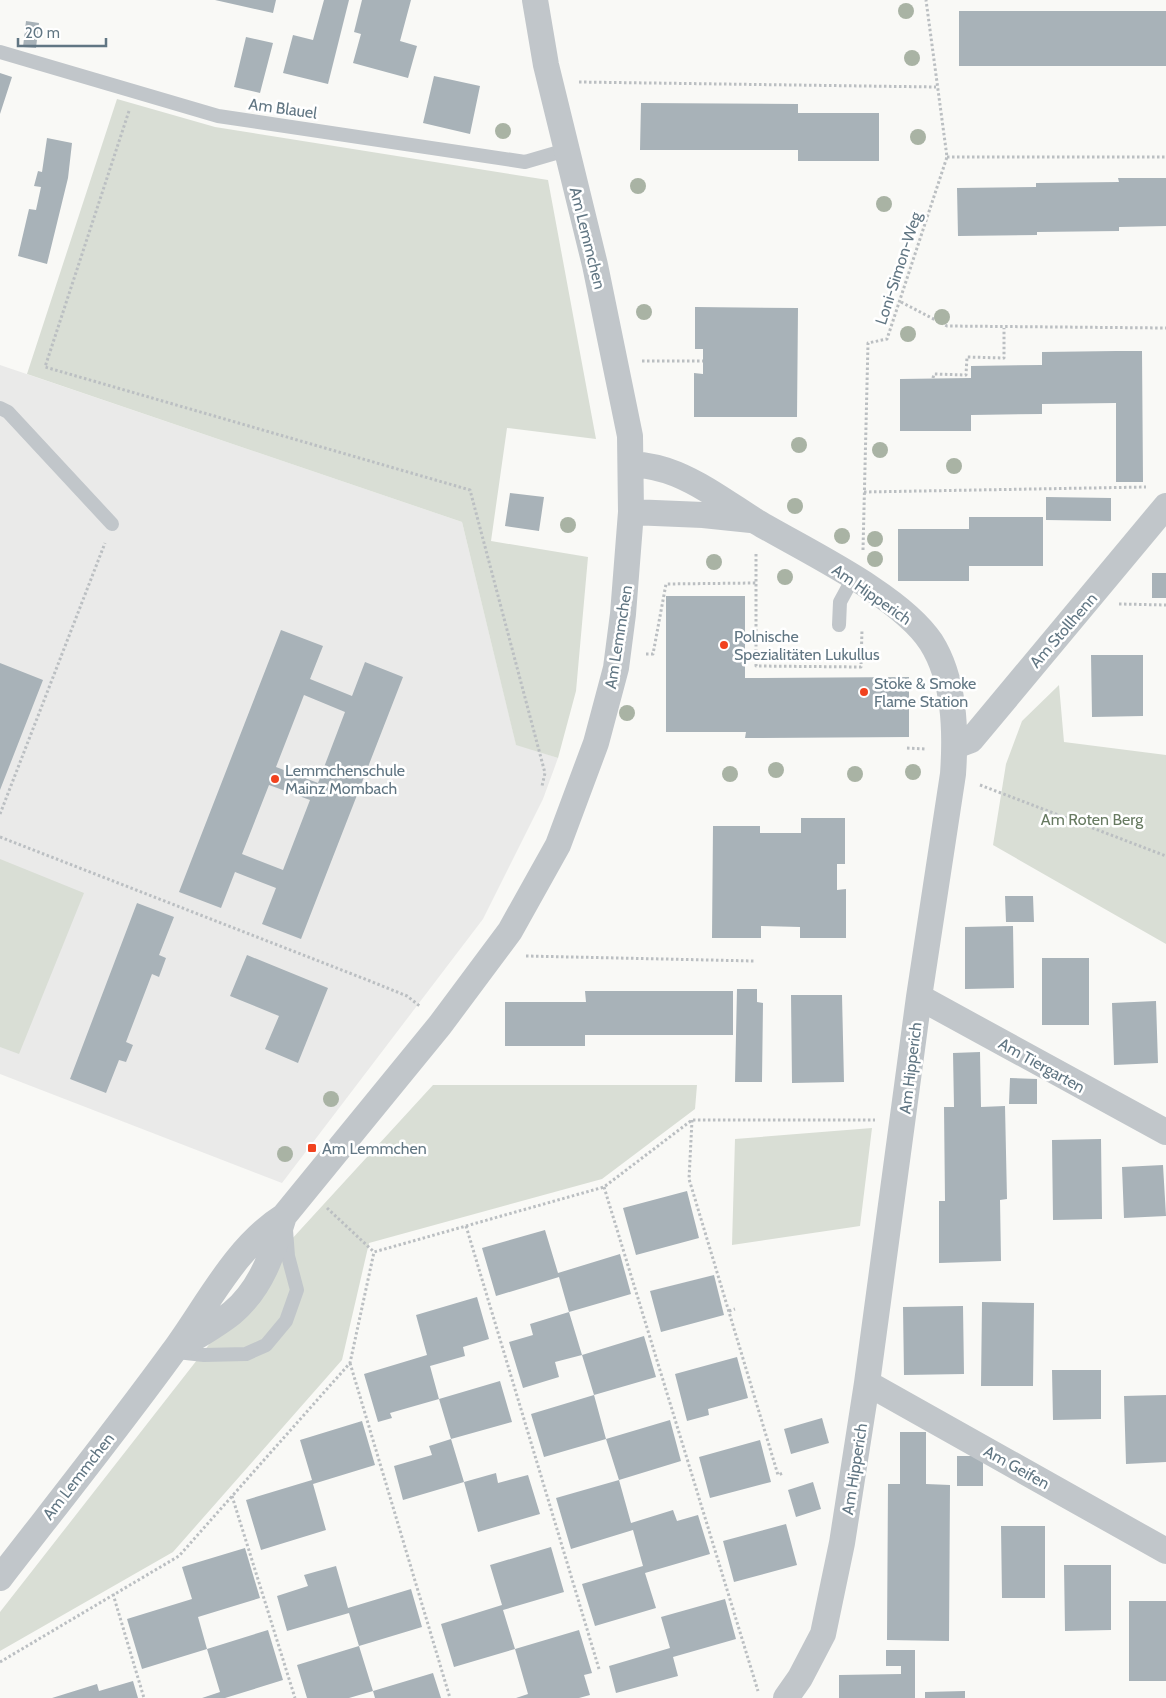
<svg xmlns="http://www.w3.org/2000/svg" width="1166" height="1698" viewBox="0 0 1166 1698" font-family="Cabin,sans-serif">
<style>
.built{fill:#eaeae9}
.green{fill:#d9ded5}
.building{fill:#a8b2b8;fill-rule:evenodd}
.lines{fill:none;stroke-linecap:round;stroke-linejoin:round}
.path{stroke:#bbbfc2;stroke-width:3;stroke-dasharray:2.5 2.5;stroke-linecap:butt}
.lane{stroke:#c1c6ca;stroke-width:14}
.street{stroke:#c1c6ca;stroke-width:26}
.tree{fill:#a9b3a4}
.poi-dot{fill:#f1421e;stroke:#fff;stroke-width:2}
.labels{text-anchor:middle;stroke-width:5;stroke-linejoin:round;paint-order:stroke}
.street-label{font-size:16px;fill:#617683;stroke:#fff}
.poi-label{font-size:16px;fill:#617683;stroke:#fff;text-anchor:start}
.park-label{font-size:16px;fill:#677a61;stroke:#fff}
</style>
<rect width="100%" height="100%" fill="#f9f9f6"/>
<!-- built -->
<path class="built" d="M0 365 462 522 516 744 558 758 543 799 483 919 282 1183 0 1074Z"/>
<!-- green -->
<path class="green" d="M117 99 215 127 548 180 596 439 507 428 491 541 588 557 576 691 558 758 516 745 462 522 27 374Z
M1059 685 1064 742 1166 755V944L993 845 1006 764 1022 721Z
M0 859 84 893 19 1054 0 1047Z
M433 1085H697L695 1109 602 1179 369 1243 342 1360 173 1552 0 1651V1612L290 1241Z
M872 1128 860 1226 732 1245 735 1139Z"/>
<!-- building -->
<path class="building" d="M215 0H276L273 13Z
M324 0H349L328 84 283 73 293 35 313 40Z
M362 0H411L400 41 417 46 408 78 353 63 361 34 354 32Z
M959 11H1166V66H959Z
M26 21 39 23 36 48 23 47Z
M246 37 273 43 260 93 234 87Z
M0 73 12 77 0 114Z
M434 76 480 86 470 134 423 123Z
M641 103 798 104V113H879V161H798V150H640Z
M47 138 72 143 68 178 47 264 18 256 29 209 36 210 41 187 34 186 38 171 42 172Z
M1118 178H1166V226L1119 227V231L1037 232V235L958 236 957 188 1036 187V183L1119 182Z
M695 307 798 308 797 417H694V373L703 374V349H695Z
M1116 351H1142L1143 482H1116V403L1042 404V414L971 415V431H900V379L971 378V366L1042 365V352Z
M510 493 544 497 539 531 505 526Z
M1046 497 1111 498V521L1046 520Z
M969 517H1043V566H969V581H898V529H969Z
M1152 573H1166V598H1152Z
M666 596H745V678L909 677V737L745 738 746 732H666Z
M281 630 323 646 310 679 352 696 365 662 403 677 301 939 262 924 276 888 235 872 221 908 179 892ZM304 695 345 712 318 783 276 767ZM269 785 310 800 283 870 242 854Z
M1091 655H1143V716L1092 717Z
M0 663 43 680 0 790Z
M801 818H845V864H837V890L846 889V938H800V927L761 926V938H712L713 826H760V833H801Z
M1005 896H1033L1034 922H1006Z
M137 903 174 917 159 955 166 958 159 977 152 974 126 1042 133 1045 126 1062 119 1060 106 1093 70 1079Z
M1013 926 1014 988 965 989V927Z
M247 955 328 988 298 1063 265 1049 279 1016 230 996Z
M1042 958H1089V1025H1042Z
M737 989H757V1002L763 1003 762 1082H735Z
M585 991H733V1035H585V1046H505V1002H586Z
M791 995H842L844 1082 792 1083Z
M1156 1001 1158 1063 1114 1065 1112 1003Z
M980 1052 981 1107 1005 1106 1007 1199 1000 1200 1001 1261 939 1263V1201H945L944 1107H954L953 1053Z
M1010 1078 1037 1079V1104H1009Z
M1101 1139 1102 1219 1053 1220 1052 1140Z
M1163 1165 1166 1216 1124 1218 1122 1167Z
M687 1191 699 1238 636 1255 623 1208Z
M545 1230 558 1273 620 1254 631 1294 569 1312 559 1277 496 1296 482 1248Z
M714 1275 724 1315 661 1332 650 1291Z
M477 1297 489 1339 463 1347 465 1356 430 1366 439 1399 390 1413 392 1418 378 1422 364 1374 427 1355 416 1315Z
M982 1302 1034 1303 1033 1386H981Z
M963 1306 964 1374 904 1375 903 1307Z
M569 1312 582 1355 644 1336 656 1377 594 1395 582 1355 555 1362 559 1377 523 1388 509 1342 533 1335 530 1324Z
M737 1357 748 1398 708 1409 709 1415 687 1421 675 1374Z
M1052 1370H1101V1419L1053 1420Z
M500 1381 512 1422 451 1439 464 1482 403 1500 394 1466 432 1455 429 1446 451 1439 439 1399Z
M594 1395 606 1439 670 1420 681 1461 619 1480 631 1523 673 1510 677 1521 698 1515 710 1554 645 1573 656 1608 595 1626 582 1584 643 1566 633 1530 571 1549 556 1498 619 1480 606 1439 544 1457 531 1414Z
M1166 1395V1462L1126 1464 1124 1396Z
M822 1418 829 1443 791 1454 784 1429Z
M362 1421 375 1465 313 1484 326 1530 261 1550 246 1500 312 1480 300 1440Z
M900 1432H926V1484L950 1485 949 1641 887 1640 888 1484H900Z
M760 1440 771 1482 710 1498 699 1457Z
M957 1456H983V1486H957Z
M496 1473 498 1483 528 1475 540 1514 478 1532 464 1482Z
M813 1482 821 1509 796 1517 788 1490Z
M786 1524 797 1565 734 1582 723 1541Z
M1001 1526H1045V1598H1002Z
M551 1547 564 1592 503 1610 515 1649 454 1667 441 1624 502 1605 490 1565Z
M245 1548 260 1598 198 1617 207 1649 142 1669 127 1619 192 1599 182 1567Z
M1064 1565H1111V1630L1065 1631Z
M336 1566 348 1608 411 1589 422 1627 359 1646 349 1613 287 1631 277 1596 308 1586 304 1575Z
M725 1599 736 1639 673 1657 678 1676 616 1693 609 1666 670 1648 661 1617Z
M1129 1601H1166V1681H1129Z
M268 1630 283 1680 225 1698H202L220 1692 207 1649Z
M579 1630 592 1673 584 1675 590 1695 579 1698H516L528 1694 515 1649Z
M359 1646 373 1691 349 1698H307L297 1665Z
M886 1650H915V1698H839V1675L901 1674V1682V1666H886Z
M433 1673 441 1698H375L373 1691Z
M133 1681 138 1698H52L97 1684 99 1691Z
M965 1691V1698H925V1692Z"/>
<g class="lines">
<!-- path -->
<path class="path" d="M579 82 936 87
M129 111 45 367 470 490 545 773 542 786
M947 157H1166
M901 302 947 326 1166 328
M642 361H703
M933 378 934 374 966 375 967 357 1004 358V328
M864 492 1146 487
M863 550 868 343 887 339 947 157 926 0
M756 554V666L861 667 862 629
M1119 604 1166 605
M646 654H653L666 584 756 583
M907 748 926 749
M980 785 1166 856
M0 814 105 543
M0 837 370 981 407 996 421 1007
M526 956 754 961
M692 1120 689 1179 778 1475 783 1473
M604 1187 758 1691
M327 1208 374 1252
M466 1226 599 1669
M729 1311 735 1309
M350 1363 450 1698
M232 1496 295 1698
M113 1594 144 1698
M0 1662 179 1556 350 1363 374 1252 604 1187 692 1120H875"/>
<!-- lane -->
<path class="lane" d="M0 52 218 116 525 162 566 150
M0 408 8 412 112 524
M839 625 840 602 853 578
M177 1352 204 1355 246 1354 266 1345 286 1321 297 1290 288 1256 286 1230"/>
<!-- street -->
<path class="street" d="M631 464C647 465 661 468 676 474 705 486 730 505 757 522 806 551 900 595 931 642 955 680 956 731 953 774L919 997 867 1383 842 1543 823 1634 800 1678 786 1698
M631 512 703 515 751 520
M955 746 971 740 1166 506
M919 997 1166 1132
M183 1345C199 1335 217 1325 232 1313 262 1288 273 1252 284 1216
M867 1383 1166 1551
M0 1578C58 1503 117 1429 173 1352 207 1306 235 1247 284 1216L440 1025 510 931 558 845 596 743 616 668 623 614 631 512 630 436 595 265 546 65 535 0"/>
</g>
<!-- trees -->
<g class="tree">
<circle cx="906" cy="11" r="8"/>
<circle cx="912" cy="58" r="8"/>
<circle cx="503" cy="131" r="8"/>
<circle cx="918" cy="137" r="8"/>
<circle cx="638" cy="186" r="8"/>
<circle cx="884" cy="204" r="8"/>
<circle cx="644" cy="312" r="8"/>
<circle cx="942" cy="317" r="8"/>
<circle cx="908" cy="334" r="8"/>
<circle cx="799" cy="445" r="8"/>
<circle cx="880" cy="450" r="8"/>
<circle cx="954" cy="466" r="8"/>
<circle cx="795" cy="506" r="8"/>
<circle cx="568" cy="525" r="8"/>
<circle cx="842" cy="536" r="8"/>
<circle cx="875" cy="539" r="8"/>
<circle cx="875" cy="559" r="8"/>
<circle cx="714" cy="562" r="8"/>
<circle cx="785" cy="577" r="8"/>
<circle cx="627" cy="713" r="8"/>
<circle cx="776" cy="770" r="8"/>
<circle cx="913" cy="772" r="8"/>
<circle cx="730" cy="774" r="8"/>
<circle cx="855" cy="774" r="8"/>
<circle cx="331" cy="1099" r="8"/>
<circle cx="285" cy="1154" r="8"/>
</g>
<!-- markers -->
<g class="poi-dot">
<circle cx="724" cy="645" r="5"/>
<circle cx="864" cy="692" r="5"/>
<circle cx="275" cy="779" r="5"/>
<rect x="307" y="1143" width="10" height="10" rx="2.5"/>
</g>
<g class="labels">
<!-- street labels -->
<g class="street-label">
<text transform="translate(283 108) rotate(8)" y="6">Am Blauel</text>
<text transform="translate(588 238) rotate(76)" y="6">Am Lemmchen</text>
<text transform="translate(898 268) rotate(-72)" y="6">Loni-Simon-Weg</text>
<text transform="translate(872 594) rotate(35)" y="6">Am Hipperich</text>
<text transform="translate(1063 630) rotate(-49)" y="6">Am Stollhenn</text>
<text transform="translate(618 637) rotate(-81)" y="6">Am Lemmchen</text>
<text transform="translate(1042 1065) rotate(29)" y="6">Am Tiergarten</text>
<text transform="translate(910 1068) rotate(-83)" y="6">Am Hipperich</text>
<text transform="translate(1017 1467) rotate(29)" y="6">Am Geifen</text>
<text transform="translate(854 1469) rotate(-81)" y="6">Am Hipperich</text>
<text transform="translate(78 1476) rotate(-52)" y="6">Am Lemmchen</text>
</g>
<!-- poi labels -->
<g class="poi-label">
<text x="734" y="642">Polnische<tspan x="734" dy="18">Spezialitäten Lukullus</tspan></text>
<text x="874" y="689">Stoke &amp; Smoke<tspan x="874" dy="18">Flame Station</tspan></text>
<text x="285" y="776">Lemmchenschule<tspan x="285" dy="18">Mainz Mombach</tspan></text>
<text x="322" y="1154">Am Lemmchen</text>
</g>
<!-- park labels -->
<g class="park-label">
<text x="1092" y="825">Am Roten Berg</text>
</g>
</g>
<!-- scale -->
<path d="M18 38v8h88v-8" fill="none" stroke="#617683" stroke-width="2.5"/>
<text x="25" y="38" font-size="15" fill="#617683" stroke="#ffffff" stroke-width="4" paint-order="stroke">20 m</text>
</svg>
